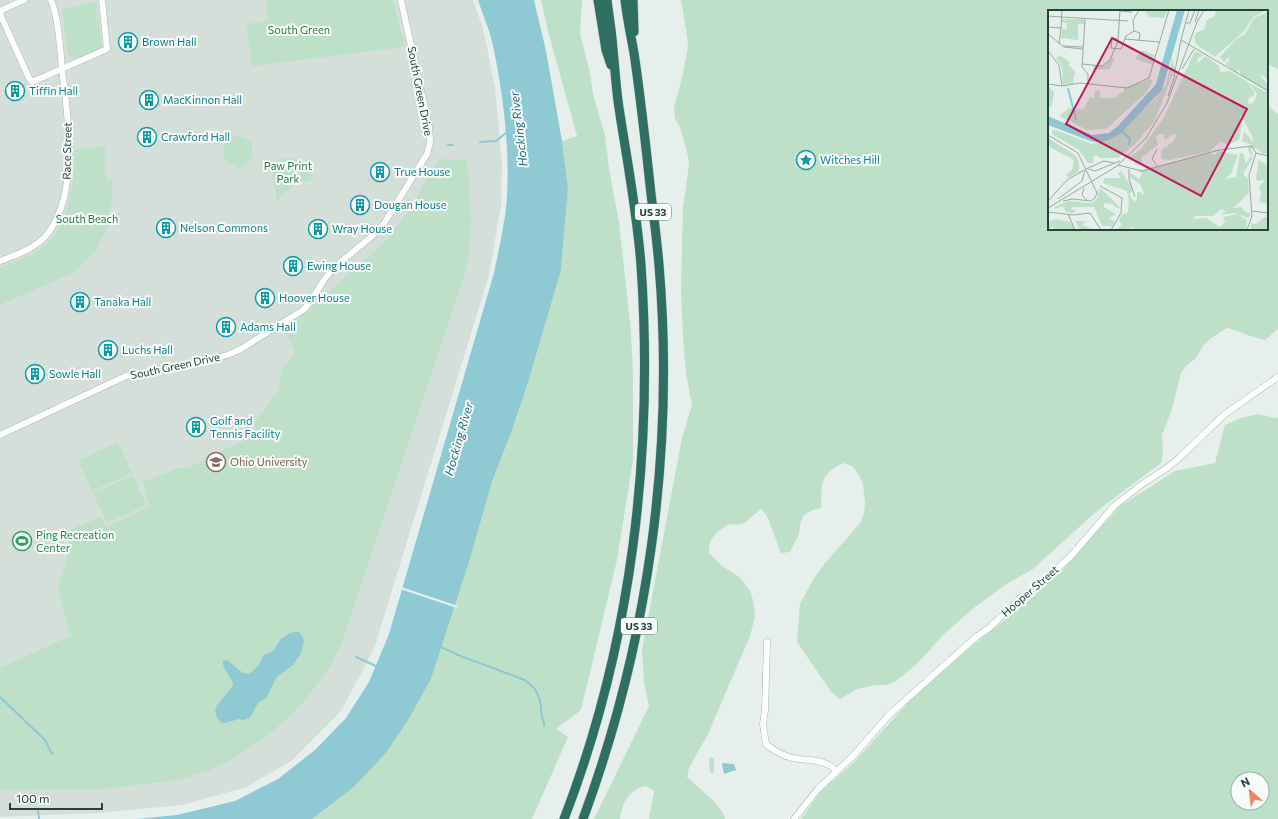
<svg xmlns="http://www.w3.org/2000/svg" width="1278" height="819" viewBox="0 0 1278 819" font-family="Commissioner,sans-serif">
<style>
.built{fill:#d4dfda}
.green{fill:#bfe0c8;fill-rule:evenodd}
.water{fill:#8ec9d4}
.pier{fill:#e6efeb}
.lines{fill:none;stroke-linecap:round;stroke-linejoin:round}
.stream{stroke:#8ec9d4;stroke-width:2}
.minor-casing{stroke:#a8b8b2;stroke-width:7}
.highway-casing{stroke:#c2cac8;stroke-width:10}
.minor{stroke:#fff;stroke-width:6}
.highway{stroke:#2f6f62;stroke-width:9}
.labels{text-anchor:middle;stroke-width:4;stroke-linejoin:round;paint-order:stroke}
.shield{fill:#f7fbf9;stroke:#637a73;stroke-width:1}
.shield-label{font-size:10px;font-weight:bold;fill:#24423a}
.park-label{font-size:11px;fill:#2d7a4b;stroke:#f7fbf9}
.culture-label{font-size:11px;fill:#0d838f;stroke:#f7fbf9;text-anchor:start}
.street-label{font-size:11px;fill:#24423a;stroke:#f7fbf9}
.education-label{font-size:11px;fill:#785e54;stroke:#f7fbf9;text-anchor:start}
.leisure-label{font-size:11px;fill:#27864d;stroke:#f7fbf9;text-anchor:start}
.water-label{font-size:12px;font-style:italic;fill:#1c6f80;stroke:#f7fbf9}
.inset-river{fill:none;stroke:#8ec9d4;stroke-width:2}
.inset-road{fill:none;stroke:#98aaa4;stroke-width:1}
.view{fill:#c2185b;fill-opacity:0.15;stroke:#c2185b;stroke-width:2}
.inset-edge{fill:none;stroke:#24423a;stroke-width:2}
</style>
<rect width="100%" height="100%" fill="#e6efeb"/>
<!-- built -->
<path class="built" d="M0 0H473L483 28 495 87 502 165 501 205 489 275 374 649 341 711 291 761 247 787 182 805 98 813 0 817Z"/>
<!-- green -->
<path class="green" d="M266 0H393L405 47 252 66 246 24 268 21Z
M541 0H582L580 34 589 68 593 94 605 135 609 169 619 222 631 331 633 374V460L617 560 581 710 556 729 568 737 532 819H312L354 787 386 753 410 717 431 679 470 559 492 482 511 433 528 383 561 270 568 188 562 141 577 136 549 35Z
M681 0H1278V69L1267 64V11H1049V229H1267V105L1278 114V329L1265 340C1252 338 1240 331 1227 328L1210 339 1203 346 1195 359 1187 365 1181 373 1172 409 1162 435 1163 454 1161 463 1097 511 1033 569 1008 583 975 607 945 633 917 664 895 682 886 685H876L857 689 840 699 832 693 797 642 800 604 814 578 826 562 861 522 864 513 865 504 863 484 859 475 853 467 844 463C819 474 822 484 821 508L812 510 803 516 800 525 799 534 790 552 781 553 767 516 761 509C748 518 747 527 729 524 717 532 709 537 709 553L722 566 738 576 744 583 750 591 753 600 755 617 750 636 708 734 689 768 687 777C697 787 723 805 725 819H649L654 791 646 786C629 790 622 802 620 819H594L649 706 644 683 642 650 682 438 692 405 686 373 683 338 681 290 683 207 689 165 688 156 680 127 675 118 674 108 682 78 688 47 687 36Z
M97 2 102 48C91 52 78 62 68 55L62 9Z
M234 136 244 138 252 143V152L253 157C249 164 244 166 237 168L234 164 231 166C222 159 221 149 228 139Z
M105 146 106 180H113L110 214 107 228 97 248 88 259 73 273 0 305V268C13 262 27 258 39 250 71 229 73 184 75 150Z
M282 158C285 158 290 157 292 158 302 161 310 171 312 180 297 182 286 190 277 201 276 183 265 171 282 158Z
M439 159 466 160C472 200 474 237 464 277L342 643 329 668 307 698 289 717 267 736 231 760 208 771 178 780 105 789 0 790V668L70 636 58 588 66 562 69 545 66 531 101 517 106 527 149 507 143 482 179 468H187L251 437 256 420 279 390 280 379 282 369 295 352 284 327 308 311 315 304 380 246 400 223Z
M1258 414 1275 418H1278V819H801L822 790 854 762 914 696 968 649 1024 605 1065 567 1120 506 1175 471 1215 463 1225 425 1241 418ZM1238 779H1262V803H1238Z
M118 442 132 473 92 491 78 461Z
M133 475 146 505 107 523 93 493Z
M709 758H714V773H710Z"/>
<!-- water -->
<path class="water" d="M478 0H534L546 51 562 141 568 188 561 270 528 383 511 433 492 482 470 559 431 679 410 717 386 753 354 787 312 819H137L177 815 235 801 278 779 315 750 346 718 369 682 389 634 494 273C498 254 502 235 505 216 512 165 504 96 493 46 490 31 483 15 478 0Z
M294 632H299L303 637 304 642 300 655 293 665 277 677 266 698 258 703 250 718 243 720 239 719 225 723H222L217 718 215 711 217 705 233 686C233 677 222 671 223 661L227 660 243 673 249 674 258 666 264 655 273 651 280 640 288 634Z
M723 763 734 764 736 770 724 774 722 764Z"/>
<!-- pier -->
<path class="pier" d="M401 587 458 606 457 608 400 589Z"/>
<g class="lines">
<!-- stream -->
<path class="stream" d="M480 142 496 141 507 132
M448 145H453
M441 647 458 655 525 680 535 689 540 700 542 717 544 722V726
M356 657 378 667
M0 697 45 740 52 754
M38 810 39 819"/>
<defs>
<path id="minor" d="M24 0 2 10 0 14 29 78 32 82 107 49 102 0
M0 261C18 254 37 248 49 232 79 190 68 117 62 69 60 47 59 21 51 0
M0 435 126 376 208 361 230 354 241 349 303 310C315 299 320 282 332 270 348 254 368 242 383 225L427 154 430 142 429 127 401 0
M767 642 765 711 763 724 766 744C774 751 782 755 792 758 806 761 828 758 836 772
M794 819 818 789 853 756 890 714 976 637 989 628 1023 596 1049 576 1070 557 1114 506 1141 485 1167 468 1179 458 1225 414 1278 377"/>
<path id="highway" d="M598 0 606 50 611 65
M633 0 634 32
M564 819C632 643 654 452 641 265 637 212 627 160 619 108 616 88 615 69 613 50 612 33 609 17 607 0
M583 819C648 643 675 452 659 265 657 241 654 218 651 194 646 147 641 100 634 53 631 36 627 18 625 0"/>
</defs>
<!-- minor casing -->
<use href="#minor" class="minor-casing"/>
<!-- highway casing -->
<use href="#highway" class="highway-casing"/>
<!-- minor -->
<use href="#minor" class="minor"/>
<!-- highway -->
<use href="#highway" class="highway"/>
</g>
<!-- icons -->
<defs>
<symbol id="building-ring" viewBox="-11 -11 22 22"><circle r="9.5" fill="#f7fbf9" stroke="#0f9aa8" stroke-width="1.5"/><path d="M-4-6H4V6H1V3H-1V6H-4ZM-2.5-4.3h1.7v1.8h-1.7ZM.8-4.3h1.7v1.8H.8ZM-2.5-1h1.7V.8h-1.7ZM.8-1h1.7V.8H.8Z" fill="#0f9aa8"/></symbol>
<symbol id="sight-ring" viewBox="-11 -11 22 22"><circle r="9.5" fill="#f7fbf9" stroke="#0f9aa8" stroke-width="1.5"/><path d="M0-6L1.8-2.2L6-1.7L2.9 1.2L3.7 5.4L0 3.3L-3.7 5.4L-2.9 1.2L-6-1.7L-1.8-2.2Z" fill="#0f9aa8"/></symbol>
<symbol id="university-ring" viewBox="-11 -11 22 22"><circle r="9.5" fill="#f7fbf9" stroke="#8d6e63" stroke-width="1.5"/><path d="M0-5L7-2L0 1L-7-2ZM-4 1L0 2.5L4 1V4Q0 6-4 4Z" fill="#8d6e63"/></symbol>
<symbol id="stadium-ring" viewBox="-11 -11 22 22"><circle r="9.5" fill="#f7fbf9" stroke="#2e9e5b" stroke-width="1.5"/><path d="M0-5a6.5 5 0 1 0 0 10a6.5 5 0 1 0 0-10ZM-3.5-1.8h7v3.6h-7Z" fill="#2e9e5b"/></symbol>
</defs>
<g fill-rule="evenodd">
<use href="#building-ring" x="117" y="31" width="22" height="22"/>
<use href="#building-ring" x="4" y="80" width="22" height="22"/>
<use href="#building-ring" x="138" y="89" width="22" height="22"/>
<use href="#building-ring" x="136" y="126" width="22" height="22"/>
<use href="#sight-ring" x="795" y="149" width="22" height="22"/>
<use href="#building-ring" x="369" y="161" width="22" height="22"/>
<use href="#building-ring" x="349" y="194" width="22" height="22"/>
<use href="#building-ring" x="155" y="217" width="22" height="22"/>
<use href="#building-ring" x="307" y="218" width="22" height="22"/>
<use href="#building-ring" x="282" y="255" width="22" height="22"/>
<use href="#building-ring" x="254" y="287" width="22" height="22"/>
<use href="#building-ring" x="69" y="291" width="22" height="22"/>
<use href="#building-ring" x="215" y="316" width="22" height="22"/>
<use href="#building-ring" x="97" y="339" width="22" height="22"/>
<use href="#building-ring" x="24" y="363" width="22" height="22"/>
<use href="#building-ring" x="185" y="416" width="22" height="22"/>
<use href="#university-ring" x="205" y="451" width="22" height="22"/>
<use href="#stadium-ring" x="11" y="530" width="22" height="22"/>
</g>
<g class="labels">
<!-- shield labels -->
<g class="shield">
<rect x="635" y="204" width="36" height="16" rx="3"/>
<rect x="621" y="618" width="36" height="16" rx="3"/>
</g>
<g class="shield-label">
<text x="653" y="216">US 33</text>
<text x="639" y="630">US 33</text>
</g>
<!-- park labels -->
<g class="park-label">
<text x="299" y="34">South Green</text>
<text x="288" y="170">Paw Print<tspan x="288" dy="13">Park</tspan></text>
<text x="87" y="223">South Beach</text>
</g>
<!-- culture labels -->
<g class="culture-label">
<text x="142" y="46">Brown Hall</text>
<text x="29" y="95">Tiffin Hall</text>
<text x="163" y="104">MacKinnon Hall</text>
<text x="161" y="141">Crawford Hall</text>
<text x="820" y="164">Witches Hill</text>
<text x="394" y="176">True House</text>
<text x="374" y="209">Dougan House</text>
<text x="180" y="232">Nelson Commons</text>
<text x="332" y="233">Wray House</text>
<text x="307" y="270">Ewing House</text>
<text x="279" y="302">Hoover House</text>
<text x="94" y="306">Tanaka Hall</text>
<text x="240" y="331">Adams Hall</text>
<text x="122" y="354">Luchs Hall</text>
<text x="49" y="378">Sowle Hall</text>
<text x="210" y="425">Golf and<tspan x="210" dy="13">Tennis Facility</tspan></text>
</g>
<!-- street labels -->
<g class="street-label">
<text transform="translate(420 91) rotate(79)" y="4">South Green Drive</text>
<text transform="translate(67 151) rotate(-89)" y="4">Race Street</text>
<text transform="translate(175 366) rotate(-12)" y="4">South Green Drive</text>
<text transform="translate(1030 591) rotate(-41)" y="4">Hooper Street</text>
</g>
<!-- education labels -->
<g class="education-label">
<text x="230" y="466">Ohio University</text>
</g>
<!-- leisure labels -->
<g class="leisure-label">
<text x="36" y="539">Ping Recreation<tspan x="36" dy="13">Center</tspan></text>
</g>
<!-- water labels -->
<g class="water-label">
<text transform="translate(519 129) rotate(-97)" y="4">Hocking River</text>
<text transform="translate(459 439) rotate(-74)" y="4">Hocking River</text>
</g>
</g>
<!-- overview -->
<g transform="translate(1048 10)">
<rect width="220" height="220" fill="#e6efeb"/>
<path d="M96 0H120L116 8 102 7ZM168 0H219L206 6 195 22 167 47 148 34 146 27 149 22 156 20 159 10 167 6ZM220 2V71L215 65H212L220 75V81L193 66 191 60 188 63 177 54 181 51V47L176 52 172 47 187 30 197 24 206 8ZM14 9H36V14H30V30L13 28 14 19H19V13L14 12ZM94 40 107 45 105 55 87 49ZM147 41 156 45 150 48 149 53 158 46 171 56 172 62 182 61 200 72 207 84 199 90 201 94 206 92 209 84 201 73 220 83V114L218 116 220 121V143L216 144 206 137 203 139 205 145H203L199 138 203 135 194 131 196 121 205 132V128L193 105 192 107 194 115 191 130 179 135 173 131 161 142 121 150 114 149 113 140 126 131 128 125 125 124 117 130 116 124H111L108 126 110 135 93 148 95 156 86 154 89 147 83 152 80 148 93 139 115 109ZM12 45 23 53 20 54 27 62 25 74 15 75 14 57 8 48ZM64 48 67 49 61 59 45 60V55L56 56ZM124 48 127 59 106 112 86 135 70 148H53L48 145 45 147 46 153H40L31 140 4 124V121L8 120 44 134 67 126 108 88 118 74ZM102 69 105 71 98 83 58 119 39 120 11 106 21 98 36 99 42 87 46 88 47 81H52V88H66L76 81V78ZM0 75 6 83 4 95 0 98ZM0 128 28 146 31 153V161L21 168 18 165 24 160 26 150 0 136ZM170 141 190 145 183 164 177 169 188 167 192 143H195L198 153 203 146 205 147 195 164 200 169 201 183 185 198 193 197 197 202 202 203 203 206 200 208 187 203 172 205 178 201 173 199 165 206H147L145 209 158 208 172 217 177 212 175 207 189 204 199 210 198 220H87L85 217 78 220 79 217 77 220H69L74 214 71 211 73 205 80 203 81 191 79 181 55 173 56 168H72L70 163 73 161 83 176 85 182 81 183 86 192 89 189V182H93L94 185 96 183 92 174 82 167V163L91 169 94 163 89 161 162 143 167 145ZM211 150 220 156V194L211 192 213 182 211 177 217 170 209 171 208 168ZM51 177 73 198 67 197 62 191 64 194 56 193V197L68 204 61 208 67 212 64 216H54L46 197H24L23 199 29 201 24 203 18 202 15 196 7 199 6 197 20 191 44 193 50 187 49 179 52 183ZM217 207 220 208V220H203V213L208 214ZM7 209 22 212 28 220H9L4 217 0 220V212ZM27 211H38L34 215 47 220H32Z" fill="#bfe0c8"/>
<path d="M129 0H137L114 80 72 124 58 131 45 132 0 115V106L44 125 61 123 70 116 108 74Z" fill="#8ec9d4"/>
<path class="inset-river" d="M20 78 28 110M74 121 82 129 81 135"/>
<path class="inset-road" d="M141 0 133 30 220 81M72 1 84 2M0 6 14 7M14 7 80 11M37 9 34 57 40 64V74M147 12 151 0M138 13H142L147 0M0 17 13 18 14 0M86 21 85 10 91 0M86 21 92 23 91 31M0 24 16 37 35 39M70 29H64L63 38 73 39 78 26 86 21M77 29 111 32M11 34 13 18M15 36 35 37M0 41 11 55 14 76M34 54 54 56 62 50 70 31 72 0M134 59 146 39M126 66 133 30M0 74 14 76M14 76 32 73 79 78 101 68 121 0M120 86 127 65M0 125 30 143 49 183 47 188 43 191 25 189 15 191M109 139 104 149 109 156M208 143 220 146M70 155 94 161 171 140 204 136 208 143M38 158 47 161 72 151M40 158 56 151 66 153M81 159V169L87 187M52 176 74 188 73 203 63 220M36 178 34 185 39 190M10 189 34 171 37 160M0 191 19 170 36 160M0 198 69 156 98 128 119 93 149 12 156 0M204 201 220 203M0 202 26 205 42 203 53 220M20 204 27 220M199 220 204 206 201 165 208 143"/>
<path class="view" d="M64 28 199 99 153 186 18 114Z"/>
<rect width="220" height="220" class="inset-edge"/>
</g>
<!-- north arrow -->
<g transform="translate(1250 791) rotate(332)"><circle r="19" fill="#f7fbf9" stroke="#a3b1ad"/>
<path d="M0-3L7 15L0 10L-7 15Z" fill="#f4845f"/>
<text y="-6" font-size="11" font-weight="bold" text-anchor="middle" fill="#24423a">N</text>
</g>
<!-- scale -->
<path d="M10 803v6h92v-6" fill="none" stroke="#24423a" stroke-width="2"/>
<text x="16" y="803" font-size="12" fill="#24423a" stroke="#f7fbf9" stroke-width="3" paint-order="stroke">100 m</text>
</svg>
